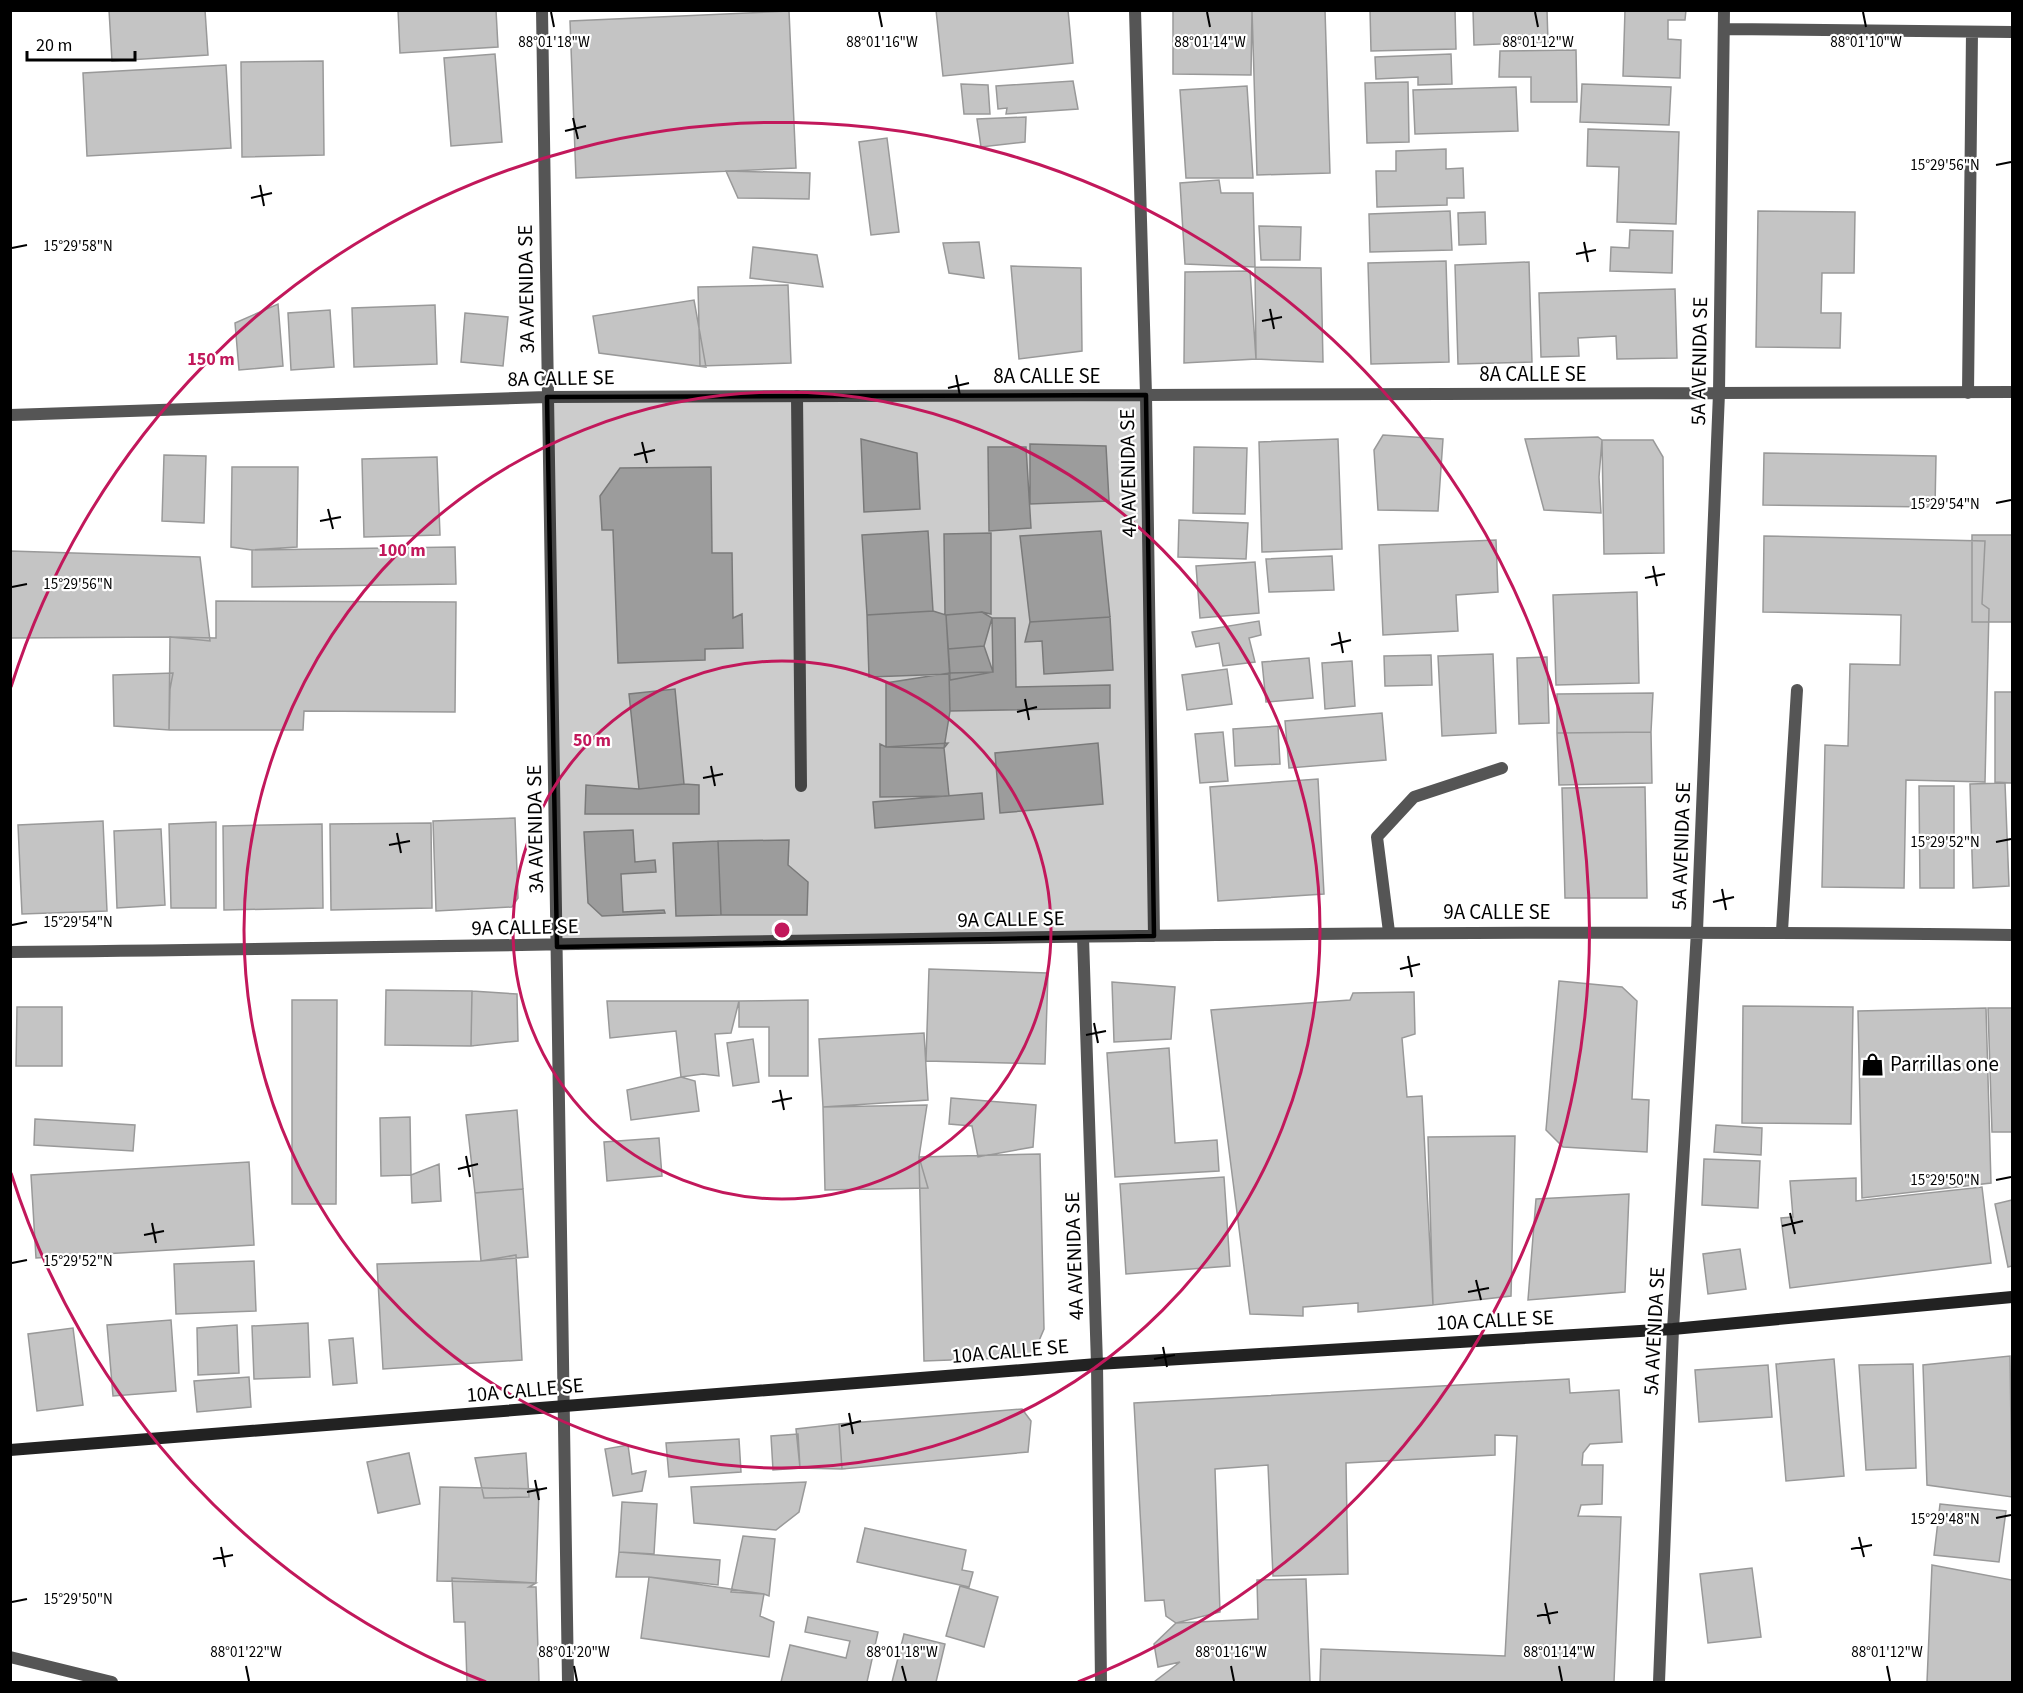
<svg xmlns="http://www.w3.org/2000/svg" width="2023" height="1693" viewBox="0 0 2023 1693" font-family="'Source Sans 3',sans-serif">
<style>
.building{fill:#c4c4c4;stroke:#999;stroke-width:1.5}
.lines{fill:none;stroke-linecap:round;stroke-linejoin:round}
.lane{stroke:#555;stroke-width:12}
.street{stroke:#555;stroke-width:12}
.secondary{stroke:#222;stroke-width:12}
.marked{fill:#000;fill-opacity:0.2;stroke:#000;stroke-width:4.5;stroke-linejoin:round}
.ticks{fill:none;stroke:#000;stroke-width:2}
.ring{fill:none;stroke:#c2185b;stroke-width:3}
.labels{text-anchor:middle;stroke-width:4.5;stroke-linejoin:round;paint-order:stroke}
.street-label{font-size:21px;fill:#000;stroke:#fff}
.poi-label{font-size:21px;fill:#000;stroke:#fff;text-anchor:start}
.ticks-label{font-size:15px;text-anchor:middle;fill:#000;stroke:#fff;stroke-width:4.5;stroke-linejoin:round;paint-order:stroke}
.centre{fill:#c2185b;stroke:#fff;stroke-width:3}
.ring-label{font-size:18px;text-anchor:middle;font-weight:bold;fill:#c2185b;stroke:#fff;stroke-width:4.5;stroke-linejoin:round;paint-order:stroke}
</style>
<rect width="100%" height="100%" fill="#fff"/>
<!-- building -->
<path class="building" d="M109 10H205L208 55 112 61Z
M398 10H496L498 47 400 53Z
M936 10H1068L1073 63 943 76Z
M1173 10H1252L1251 75 1173 74Z
M1252 10H1325L1330 173 1257 175Z
M1370 10H1455L1456 49 1371 51Z
M1473 10H1547L1548 42 1474 45Z
M1625 10H1686L1685 20H1668V39L1681 40 1680 78 1623 76Z
M789 11 796 168 576 178 570 21Z
M1576 50 1577 102H1531V77H1499L1500 51Z
M495 54 502 142 451 146 444 58Z
M1451 54 1452 84 1418 85V77L1376 79 1375 57Z
M323 61 324 155 242 157 241 62Z
M226 65 231 148 87 156 83 73Z
M1073 81 1078 109 1006 114 1007 108 998 109 996 86Z
M1408 82 1409 142 1367 143 1365 83Z
M961 84 988 85 990 114H964Z
M1582 84 1671 87 1669 125 1580 122Z
M1247 86 1253 178H1186L1180 90Z
M1516 87 1518 131 1415 134 1413 90Z
M1026 117 1025 142 981 147 977 119Z
M1588 129 1679 132 1676 224 1617 222 1619 167 1587 166Z
M887 138 899 232 871 235 859 142Z
M1446 149V169L1463 168 1464 198H1447V205L1377 207 1376 171H1396V151Z
M726 171 810 173 809 199 738 198Z
M1219 180 1221 193H1253L1255 267 1185 264 1180 183Z
M1450 211 1452 250 1370 252 1369 214Z
M1758 211 1855 212 1854 273H1822L1821 313H1841L1840 348 1756 347Z
M1485 212 1486 244 1459 245 1458 213Z
M1259 226 1301 227 1300 260H1261Z
M1630 230 1673 231 1672 273 1610 271 1611 247 1629 248Z
M979 242 984 278 949 273 943 243Z
M753 247 817 255 823 287 750 278Z
M1446 261 1449 362 1371 364 1368 263Z
M1529 262 1532 362 1458 364 1455 265Z
M1011 266 1081 268 1082 351 1019 359Z
M1255 267 1321 268 1323 362 1256 359Z
M1250 271 1256 359 1184 363 1185 272Z
M788 285 791 363 700 366 698 287Z
M1675 289 1677 358 1617 359 1616 336 1578 338 1579 356 1541 357 1539 293Z
M694 300 706 367 599 353 593 316Z
M278 304 283 366 239 370 235 323Z
M435 305 437 364 354 367 352 308Z
M330 310 334 367 291 370 288 313Z
M465 313 508 317 503 366 461 362Z
M1383 435 1443 439 1438 511 1378 510 1374 450Z
M1598 437 1602 440 1599 477 1601 513 1544 510 1525 439Z
M861 439 917 453 920 509 864 512Z
M1338 439 1342 549 1262 552 1259 442Z
M1602 440H1653L1663 457 1664 553 1604 554Z
M1030 444 1106 446 1109 501 1030 504Z
M988 447H1026L1031 528 989 531Z
M1194 447 1247 448 1245 514 1193 513Z
M1764 453 1936 456 1935 507 1763 505Z
M164 455 206 456 204 523 162 521Z
M437 457 440 535 364 537 362 459Z
M232 467H298L297 547 252 550 231 547Z
M711 467 712 553H732L733 618 742 614 743 648 705 649V660L618 663 613 530H602L600 496 620 468Z
M1179 520 1248 523 1246 559 1178 557Z
M928 531 933 611 867 615 862 535Z
M1101 531 1110 617 1030 622 1020 536Z
M991 533V614L982 612 945 615 944 534Z
M1972 535H2012V622H1972Z
M1764 536 1985 541 1982 604 1989 609 1985 782 1906 780 1904 888 1822 887 1825 745 1848 746 1850 664 1900 665 1901 615 1763 612Z
M1496 540 1498 592 1456 595 1458 631 1383 635 1379 545Z
M455 547 456 584 252 587V550Z
M10 551 200 557 210 641 170 637 10 638Z
M1332 556 1334 590 1269 592 1266 559Z
M1255 562 1259 613 1200 618 1196 566Z
M1637 592 1639 683 1556 685 1553 595Z
M216 601 456 602 455 712 304 711 303 730H169L170 637 216 638Z
M933 611 946 615 950 674 869 677 867 615Z
M982 612 992 618 984 646 948 649 946 615Z
M1110 617 1113 670 1044 674 1042 641 1025 642 1030 622Z
M992 618H1015L1016 687 1110 685V708L950 711 949 673 993 672Z
M1259 621 1261 635 1249 638 1255 662 1223 666 1219 643 1196 647 1192 632Z
M984 646 993 672 950 680 948 649Z
M1493 654 1496 733 1442 736 1438 656Z
M1431 655 1432 685 1385 686 1384 656Z
M1547 657 1549 723 1519 724 1517 658Z
M1309 658 1313 698 1266 702 1262 662Z
M1352 661 1355 706 1325 709 1322 663Z
M1227 669 1232 704 1187 710 1182 675Z
M173 673 170 689 169 730 114 726 113 675Z
M949 673 950 711 944 748 886 747V683Z
M675 689 684 784 639 789 629 694Z
M1995 692H2012V783L1995 782Z
M1653 693 1651 732 1557 733V694Z
M1382 713 1386 760 1289 768 1285 721Z
M1278 726 1280 764 1235 766 1233 729Z
M1223 732 1228 781 1200 783 1195 734Z
M1651 732 1652 783 1559 785 1557 733Z
M948 743 944 748 949 796 880 797V744L886 747Z
M1098 743 1103 804 1000 813 995 753Z
M1318 779 1324 894 1218 901 1210 787Z
M2005 783 2009 886 1973 888 1970 784Z
M684 784 699 785V814H585L586 785 639 789Z
M1919 786H1954V888H1920Z
M1645 787 1647 898H1565L1562 788Z
M982 793 984 819 875 828 873 802Z
M515 818 518 898 512 907 436 911 433 821Z
M103 821 107 911 22 914 18 825Z
M216 822V908H171L169 824Z
M431 823 432 908 331 910 330 824Z
M322 824 323 908 224 910 223 826Z
M161 829 165 905 117 908 114 831Z
M633 830 635 862 655 860 656 872 621 874 623 912 664 910 665 913 602 916 588 903 584 832Z
M789 840 788 865 808 882 807 915H721L718 841Z
M718 841 721 915 676 916 673 843Z
M929 969 1048 973 1045 1064 926 1061Z
M1559 981 1622 987 1637 1001 1632 1099 1649 1100 1647 1152 1563 1147 1546 1130Z
M1112 982 1175 987 1171 1039 1114 1042Z
M386 990 472 991 471 1046 385 1045Z
M472 991 517 994 518 1041 471 1046Z
M1414 992 1415 1034 1402 1038 1407 1097 1422 1096 1433 1305 1358 1312V1303L1303 1307V1316L1250 1314 1211 1010 1350 1000 1353 993Z
M292 1000H337L336 1204H292Z
M808 1000V1076H769V1027H739V1001Z
M607 1001H739L731 1033 715 1034 719 1076 703 1074 681 1077 676 1031 610 1038Z
M1743 1006 1853 1007 1851 1124 1742 1123Z
M17 1007H62V1066H16Z
M1986 1008 1991 1183 1862 1198 1858 1011Z
M1988 1008H2012V1132H1992Z
M924 1033 928 1100 823 1107 819 1039Z
M753 1039 759 1082 733 1086 727 1043Z
M1169 1048 1175 1143 1217 1140 1219 1171 1115 1177 1107 1053Z
M681 1077 695 1081 699 1111 631 1120 627 1090Z
M951 1098 1036 1105 1033 1147 978 1157 972 1126 949 1124Z
M927 1105 919 1157 928 1188 825 1190 823 1107Z
M517 1110 523 1189 475 1193 466 1115Z
M410 1117 411 1175 381 1176 380 1118Z
M35 1119 135 1125 133 1151 34 1145Z
M1716 1125 1762 1128 1761 1155 1714 1152Z
M1515 1136 1511 1296 1433 1305 1428 1137Z
M659 1138 662 1176 607 1181 604 1142Z
M1040 1154 1044 1329 1032 1357 924 1361 919 1157Z
M1704 1159 1760 1161 1758 1208 1702 1205Z
M249 1162 254 1245 36 1258 31 1175Z
M439 1164 441 1201 412 1203 411 1175Z
M1224 1177 1230 1266 1126 1274 1120 1184Z
M1856 1178V1201L1982 1187 1991 1263 1790 1288 1781 1218 1793 1217 1790 1181Z
M523 1189 528 1257 481 1261 475 1193Z
M1629 1194 1625 1292 1528 1300 1536 1199Z
M2012 1200V1266L2008 1267 1995 1204Z
M1740 1249 1746 1289 1708 1294 1703 1254Z
M516 1255 522 1360 383 1369 377 1264 481 1261Z
M254 1261 256 1311 176 1314 174 1264Z
M171 1320 176 1391 113 1396 107 1325Z
M308 1323 310 1377 254 1379 252 1326Z
M237 1325 239 1373 198 1375 197 1328Z
M73 1328 83 1405 37 1411 28 1334Z
M353 1338 357 1383 333 1385 329 1340Z
M2010 1356 2012 1497 1927 1485 1923 1365Z
M1834 1359 1844 1476 1786 1481 1776 1364Z
M1913 1364 1916 1468 1866 1470 1859 1365Z
M1768 1365 1772 1417 1699 1422 1695 1370Z
M249 1377 251 1407 197 1412 194 1381Z
M1569 1379 1570 1393 1619 1390 1622 1442 1590 1444 1583 1453 1582 1465H1603L1602 1504 1581 1505 1578 1516 1621 1517 1614 1682H1320L1321 1649 1505 1656 1517 1436 1495 1435V1455L1346 1463 1348 1574 1273 1576 1268 1465 1215 1469 1220 1612 1176 1623 1166 1616 1164 1600 1145 1601 1134 1403Z
M1022 1409 1031 1421 1028 1452 842 1469 839 1424Z
M839 1424 842 1469 800 1468 796 1429Z
M798 1434 800 1468 773 1470 771 1436Z
M739 1439 741 1472 669 1477 666 1443Z
M628 1445 632 1474 646 1471 642 1491 613 1496 605 1449Z
M409 1453 420 1504 378 1513 367 1462Z
M526 1453 529 1497 484 1498 475 1458Z
M806 1482 799 1512 776 1530 694 1523 691 1487Z
M440 1487 539 1489 536 1583 437 1581Z
M622 1502 657 1504 654 1554 619 1552Z
M1940 1504 2006 1511 1999 1562 1934 1555Z
M865 1528 966 1550 962 1570 973 1572 969 1587 857 1562Z
M743 1536 775 1539 769 1596 764 1594 731 1592Z
M619 1552 720 1560 718 1585 649 1577H616Z
M1932 1565 2012 1580V1682H1927Z
M1752 1568 1761 1637 1708 1643 1700 1574Z
M649 1577 764 1594 760 1616 774 1622 769 1657 641 1638Z
M452 1578 536 1583 529 1587H536L539 1682H467L465 1622H454Z
M1306 1579 1310 1682H1154L1180 1662 1158 1667 1154 1644 1176 1623 1258 1619 1257 1580Z
M960 1586 998 1597 984 1647 946 1636Z
M808 1617 878 1632 867 1682H781L790 1645 846 1658 850 1641 805 1632Z
M904 1634 945 1644 936 1682H892Z"/>
<g class="lines">
<!-- lane -->
<path class="lane" d="M797 396 801 786
M1782 931 1797 690
M1389 932 1377 837 1414 797 1502 768"/>
<!-- street -->
<path class="street" d="M542 10 568 1682
M1135 10 1146 395 1154 936
M1724 29 2012 32
M1968 393 1972 32
M10 415 547 397 2012 392
M1083 937 1097 1364 1101 1682
M10 952C678 945 1345 926 2012 935
M10 1657 112 1682
M1659 1682 1673 1329 1697 931 1719 393 1724 10"/>
<!-- secondary -->
<path class="secondary" d="M10 1450 1097 1364 1673 1329 2012 1297"/>
</g>
<!-- marked area -->
<path class="marked" d="M1146 395 1154 936 557 947 547 397Z"/>
<!-- ticks -->
<path class="ticks" d="M551 12 554 27M879 12 882 27M1207 12 1210 27M1535 12 1538 27M1863 12 1866 27M573 118 578 139M565 131 586 126M1996 165 2011 162M260 185 264 206M251 198 272 193M1584 242 1588 262M12 248 27 245M1576 254 1596 250M1270 309 1274 329M1262 321 1282 317M956 375 960 396M948 388 969 383M642 442 647 463M634 455 655 450M1996 503 2011 500M328 509 333 529M320 521 341 517M1653 566 1657 586M1645 578 1665 574M12 587 27 584M1339 632 1343 653M1331 645 1351 640M1025 699 1029 720M1017 712 1037 707M711 766 715 786M703 778 723 774M397 833 401 853M1996 842 2011 839M389 845 410 841M1722 889 1726 910M1713 902 1734 897M12 925 27 922M1408 956 1412 977M1400 969 1420 964M1094 1023 1098 1043M1086 1035 1106 1031M780 1090 784 1110M772 1102 792 1098M466 1156 470 1177M458 1169 478 1164M1996 1180 2011 1177M1790 1213 1795 1234M152 1223 156 1243M1782 1226 1803 1221M144 1235 164 1231M12 1263 27 1260M1476 1280 1481 1300M1468 1292 1489 1288M1163 1347 1167 1367M1154 1359 1175 1355M849 1413 853 1434M841 1426 861 1421M535 1480 539 1500M527 1492 547 1488M1996 1518 2011 1515M1859 1537 1864 1557M221 1547 225 1567M1851 1549 1872 1545M213 1559 233 1555M12 1602 27 1599M1545 1603 1550 1624M1537 1616 1558 1612M246 1666 249 1681M574 1666 577 1681M902 1666 906 1681M1231 1666 1234 1681M1559 1666 1562 1681M1887 1666 1890 1681"/>
<!-- distance rings -->
<g class="ring">
<circle cx="782" cy="930" r="269"/>
<circle cx="782" cy="930" r="538"/>
<path d="M486 1682A808 808 0 0 1 11 1173M11 687A808 808 0 1 1 1078 1682"/>
</g>
<!-- icons -->
<defs>
<symbol id="shop-bare" viewBox="-9 -9 18 18"><path d="M-5-2.5h2.3a2.7 3.5 0 0 1 5.4 0H5L5.5 6h-11ZM-1.5-2.5h3a1.5 2.3 0 0 0-3 0Z" fill="#000" stroke="#fff" stroke-width="2.5" paint-order="stroke"/></symbol>
</defs>
<g fill-rule="evenodd">
<use href="#shop-bare" x="1856" y="1048" width="33" height="33"/>
</g>
<g class="labels">
<!-- street labels -->
<g class="street-label">
<text transform="translate(526 289) rotate(-91)" y="7">3A AVENIDA SE</text>
<text transform="translate(1699 361) rotate(-89)" y="7">5A AVENIDA SE</text>
<text x="1533" y="381">8A CALLE SE</text>
<text x="1047" y="383">8A CALLE SE</text>
<text transform="translate(561 378) rotate(-1)" y="7">8A CALLE SE</text>
<text transform="translate(1128 473) rotate(-91)" y="7">4A AVENIDA SE</text>
<text transform="translate(535 829) rotate(-91)" y="7">3A AVENIDA SE</text>
<text transform="translate(1681 846) rotate(-88)" y="7">5A AVENIDA SE</text>
<text x="1497" y="919">9A CALLE SE</text>
<text transform="translate(1011 919) rotate(-1)" y="7">9A CALLE SE</text>
<text transform="translate(525 927) rotate(-1)" y="7">9A CALLE SE</text>
<text transform="translate(1074 1256) rotate(-92)" y="7">4A AVENIDA SE</text>
<text transform="translate(1495 1320) rotate(-3)" y="7">10A CALLE SE</text>
<text transform="translate(1654 1331) rotate(-87)" y="7">5A AVENIDA SE</text>
<text transform="translate(1010 1351) rotate(-5)" y="7">10A CALLE SE</text>
<text transform="translate(525 1390) rotate(-5)" y="7">10A CALLE SE</text>
</g>
<!-- poi labels -->
<g class="poi-label">
<text x="1890" y="1071">Parrillas one</text>
</g>
</g>
<g class="ticks-label">
<text x="554" y="47">88°01'18"W</text>
<text x="882" y="47">88°01'16"W</text>
<text x="1210" y="47">88°01'14"W</text>
<text x="1538" y="47">88°01'12"W</text>
<text x="1866" y="47">88°01'10"W</text>
<text x="1945" y="170">15°29'56"N</text>
<text x="78" y="251">15°29'58"N</text>
<text x="1945" y="509">15°29'54"N</text>
<text x="78" y="589">15°29'56"N</text>
<text x="1945" y="847">15°29'52"N</text>
<text x="78" y="927">15°29'54"N</text>
<text x="1945" y="1185">15°29'50"N</text>
<text x="78" y="1266">15°29'52"N</text>
<text x="1945" y="1524">15°29'48"N</text>
<text x="78" y="1604">15°29'50"N</text>
<text x="246" y="1657">88°01'22"W</text>
<text x="574" y="1657">88°01'20"W</text>
<text x="902" y="1657">88°01'18"W</text>
<text x="1231" y="1657">88°01'16"W</text>
<text x="1559" y="1657">88°01'14"W</text>
<text x="1887" y="1657">88°01'12"W</text>
</g>
<circle cx="782" cy="930" r="9" class="centre"/>
<g class="ring-label">
<text x="211" y="365">150 m</text>
<text x="402" y="556">100 m</text>
<text x="592" y="746">50 m</text>
</g>
<!-- border -->
<rect width="2023" height="1693" fill="none" stroke="#000000" stroke-width="24"/>
<!-- scale -->
<path d="M27 51v9h108v-9" fill="none" stroke="#000000" stroke-width="3"/>
<text x="36" y="51" font-size="18" fill="#000000" stroke="#ffffff" stroke-width="4.5" paint-order="stroke">20 m</text>
</svg>
